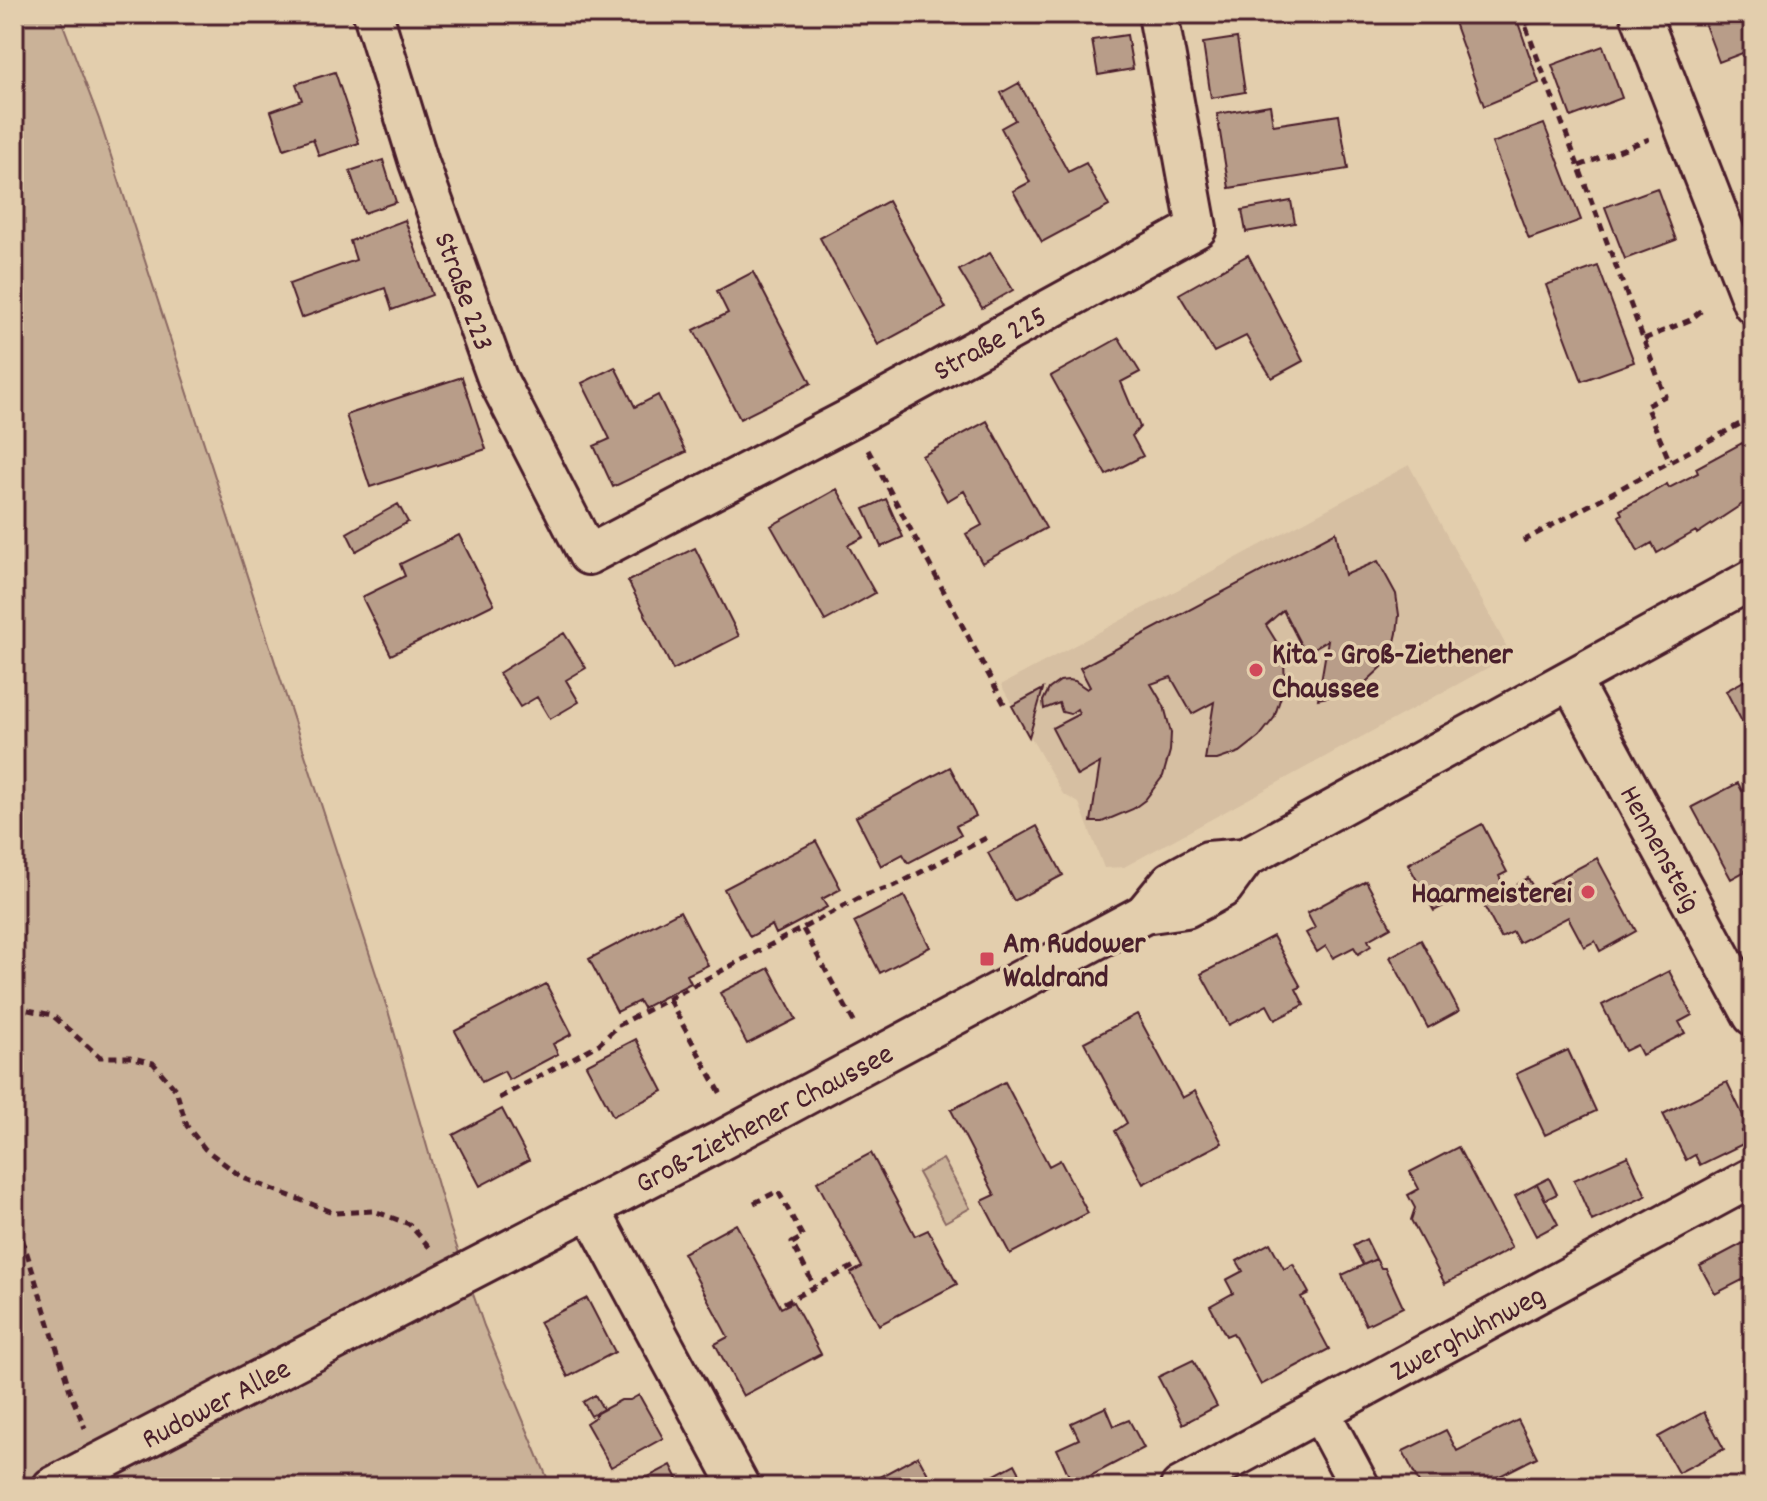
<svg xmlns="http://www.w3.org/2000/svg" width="1767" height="1501" viewBox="0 0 1767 1501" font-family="Dekko,sans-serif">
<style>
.built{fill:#d6bfa2}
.green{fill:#cab298;stroke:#8a6862;stroke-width:2}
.building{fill:#b89d89;stroke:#4a1f2b;stroke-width:2}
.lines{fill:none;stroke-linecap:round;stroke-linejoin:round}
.minor-casing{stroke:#4a1f2b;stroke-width:44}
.path{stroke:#4a1f2b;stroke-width:5;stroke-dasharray:8 6;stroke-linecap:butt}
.minor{stroke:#e3cead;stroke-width:38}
.poi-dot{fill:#d1495b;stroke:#e3cead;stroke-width:3}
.labels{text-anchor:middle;stroke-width:7;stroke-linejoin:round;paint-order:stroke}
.street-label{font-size:30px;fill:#4a1f2b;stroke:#e3cead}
.poi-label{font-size:30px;font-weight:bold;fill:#4a1f2b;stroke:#e3cead;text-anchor:start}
</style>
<rect width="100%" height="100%" fill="#e3cead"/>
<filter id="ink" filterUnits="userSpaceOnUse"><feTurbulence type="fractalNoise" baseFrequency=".0125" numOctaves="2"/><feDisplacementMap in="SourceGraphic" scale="16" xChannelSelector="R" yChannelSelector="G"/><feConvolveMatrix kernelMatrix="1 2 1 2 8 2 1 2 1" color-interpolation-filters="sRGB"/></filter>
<g filter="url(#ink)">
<!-- built -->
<path class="built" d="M1409 465 1511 655 1124 867 1104 868 1079 803 1063 794 1001 685Z"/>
<!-- green -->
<path class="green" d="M14 14H59L99 119 389 1014 450 1227 484 1326 551 1487H18L14 1471Z
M943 1159 970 1208 945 1222 918 1173Z"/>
<!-- building -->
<path class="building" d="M1451 14H1515L1539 83 1484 106Z
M1701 14H1753V49L1719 62Z
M1127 35 1133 69 1098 75 1092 40Z
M1237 38 1245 92 1211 98 1203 43Z
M1603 46 1622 98 1571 117 1552 65Z
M335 72 359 143 319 156 313 139 284 149 271 111 302 100 296 84Z
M1019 83 1068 172 1086 163 1109 206 1042 242 1013 191 1030 182 1001 128 1015 120 1001 93Z
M1270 105 1273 125 1339 115 1348 169 1229 188 1217 114Z
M1544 124 1581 220 1529 239 1492 143Z
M383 160 396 202 364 213 350 171Z
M1657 188 1676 240 1625 259 1605 207Z
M888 201 946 308 878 345 820 238Z
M1291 201 1295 223 1246 232 1242 210Z
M405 220 432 295 392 310 385 288 301 318 289 284 356 260 350 241Z
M990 253 1013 290 982 308 959 270Z
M1248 255 1303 361 1272 378 1246 336 1214 352 1179 294Z
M1598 266 1634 362 1582 381 1546 285Z
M753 272 811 383 740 419 694 330 728 313 717 291Z
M1119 338 1140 372 1121 382 1140 427 1132 436 1143 456 1106 475 1051 376Z
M615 367 635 407 658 395 686 452 613 487 594 446 610 439 582 383Z
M462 377 486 449 370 487 346 415Z
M987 421 1046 528 982 563 966 534 982 525 964 491 947 501 922 456Z
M1742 443 1745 448 1747 446 1753 456V497L1697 534 1696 531 1657 553 1652 543 1638 551 1619 516 1622 514 1620 510 1667 484 1669 488 1698 473 1696 468Z
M837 489 864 537 848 545 875 593 825 621 771 526Z
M886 499 903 537 881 547 864 509Z
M398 504 408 522 356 551 347 533Z
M1336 532 1345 575 1378 561 1396 594 1399 615 1397 633 1394 646 1382 667 1366 682 1351 692 1318 699 1328 640 1305 653 1283 610 1266 625 1279 646 1284 662 1285 684 1274 718 1259 737 1240 752 1217 760H1205L1214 702 1192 714 1171 677 1151 684 1164 706 1171 733 1170 751 1163 776 1145 800 1133 809 1102 822H1091L1100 763 1077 776 1052 728 1079 714 1077 709 1070 714 1062 712 1059 703 1044 709 1043 701 1049 689 1060 681 1068 680 1075 681 1087 689 1090 687 1080 668Z
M459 535 494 604 391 655 362 597 405 576 400 564Z
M695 548 739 636 673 670 628 581Z
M564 633 586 668 566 680 579 702 550 719 537 697 520 707 499 673Z
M1753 676V738L1751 739 1726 691Z
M1043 689 1029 737 1012 706Z
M950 767 976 816 956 826 961 835 908 863 903 854 881 866 856 817Z
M1738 783 1742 791 1753 785V867L1731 879 1692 807Z
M1482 824 1507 872 1499 876 1506 891 1528 878 1540 900 1555 892 1550 883 1597 858 1636 931 1600 951 1595 941 1584 947 1568 917 1519 943 1513 932 1501 938 1475 889 1434 911 1408 864Z
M1037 826 1063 875 1014 901 988 853Z
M816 841 841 889 822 899 827 907 776 934 772 925 750 937 724 889Z
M1366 881 1391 927 1368 940 1371 946 1358 954 1354 947 1333 958 1326 946 1317 952 1306 933 1315 928 1307 913Z
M904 896 930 947 880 973 854 922Z
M680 911 708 965 687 975 691 983 643 1008 639 1001 617 1012 589 959Z
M1273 936 1301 987 1296 989 1304 1005 1275 1020 1267 1005 1229 1025 1201 974Z
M1421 940 1459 1011 1428 1028 1390 957Z
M769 968 796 1019 747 1044 720 993Z
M1669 971 1692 1015 1679 1022 1685 1033 1642 1055 1637 1045 1625 1051 1602 1005Z
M546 984 572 1034 553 1044 558 1054 509 1080 504 1071 482 1082 455 1031Z
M1137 1014 1182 1098 1195 1091 1222 1143 1143 1184 1115 1131 1127 1123 1084 1042Z
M636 1039 663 1091 613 1116 586 1065Z
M1568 1050 1596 1111 1545 1135 1516 1074Z
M1005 1082 1049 1166 1060 1160 1088 1213 1010 1254 982 1201 995 1195 951 1110Z
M1727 1082 1749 1128 1742 1131 1747 1142 1700 1165 1695 1155 1686 1160 1663 1114Z
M502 1109 529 1160 480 1186 453 1135Z
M1458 1147 1512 1248 1445 1284 1411 1220 1415 1208 1408 1195 1419 1189 1410 1172Z
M871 1153 915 1236 928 1230 957 1284 879 1325 851 1273 862 1267 817 1182Z
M1628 1156 1646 1196 1592 1221 1574 1180Z
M1549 1178 1557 1194 1545 1200 1537 1184Z
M1537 1184 1558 1224 1536 1236 1515 1196Z
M736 1224 781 1308 793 1302 821 1354 743 1396 715 1344 728 1337 683 1253Z
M1753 1238V1281L1750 1276 1715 1294 1700 1266Z
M1366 1239 1376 1259 1363 1265 1353 1246Z
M1270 1243 1284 1269 1293 1264 1309 1293 1301 1297 1329 1349 1261 1385 1233 1333 1226 1336 1210 1306 1233 1293 1226 1280 1243 1271 1237 1261Z
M1376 1259 1381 1268H1385L1403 1307 1366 1325 1342 1275Z
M587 1298 615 1352 568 1377 539 1322Z
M1193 1360 1217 1406 1183 1424 1158 1377Z
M595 1395 603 1409 591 1416 583 1402Z
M639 1395 663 1438 611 1467 586 1423 595 1417 597 1413 621 1400H630Z
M1106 1407 1114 1426 1129 1420 1144 1448 1073 1485 1057 1449 1079 1439 1071 1423Z
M1704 1412 1724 1449 1678 1473 1658 1437Z
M1518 1420 1537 1457 1478 1487H1421L1403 1451 1446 1430 1457 1451Z
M918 1456 935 1487H861Z
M1015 1464 1027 1487H974V1486Z
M671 1465 678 1479 662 1487H634L633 1485Z"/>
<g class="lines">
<defs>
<g id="minor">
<path id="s1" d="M373 14 419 163 497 378 588 555 851 418 1197 228 1158 14"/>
<path d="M1640 14 1753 304"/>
<path id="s2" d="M1571 681 1753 1016"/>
<path d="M1144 914 1171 881 1208 861 1245 858"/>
<path d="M590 1209 740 1487"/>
<path d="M1320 1412 1360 1487"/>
<path id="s3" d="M52 1487 720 1141 1144 914 1186 908 1205 898 1223 888 1245 858 1753 579"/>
<path id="s4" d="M1180 1487 1753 1177"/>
</g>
</defs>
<!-- minor casing -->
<use href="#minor" class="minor-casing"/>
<!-- path -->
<path class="path" d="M1521 14 1665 396 1646 406 1670 462
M1569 14 1577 21
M1525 24 1550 14
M1579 166 1649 139
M1644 339 1690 320 1701 311
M868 450 1007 709
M1523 541 1753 417
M803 929 854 1022
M669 1000 721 1094
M14 1007 52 1015 100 1057H130L153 1063 176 1090 187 1126 205 1149 243 1178 335 1213 374 1211 409 1224 431 1249
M499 1098 599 1044 619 1025 863 896 898 884 986 838
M754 1203 778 1191 803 1237 792 1243 815 1287
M14 1212 72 1397 85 1428
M784 1303 856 1265"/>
<!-- minor -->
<use href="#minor" class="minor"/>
</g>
</g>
<!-- markers -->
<g class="poi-dot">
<circle cx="1256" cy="670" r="8"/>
<circle cx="1588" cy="892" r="8"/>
<rect x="979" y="951" width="16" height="16" rx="4"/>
</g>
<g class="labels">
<!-- street labels -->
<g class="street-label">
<text dy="10" stroke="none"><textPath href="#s1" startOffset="292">Straße 223</textPath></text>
<text dy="10" stroke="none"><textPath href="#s1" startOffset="1038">Straße 225</textPath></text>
<text dy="10" stroke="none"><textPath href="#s2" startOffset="190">Hennensteig</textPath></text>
<text dy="10" stroke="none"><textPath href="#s3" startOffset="802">Groß-Ziethener Chaussee</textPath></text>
<text dy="10" stroke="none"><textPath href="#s4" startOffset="326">Zwerghuhnweg</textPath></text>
<text dy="10" stroke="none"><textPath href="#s3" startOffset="184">Rudower Allee</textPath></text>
</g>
<!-- poi labels -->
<g class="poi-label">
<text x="1272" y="663">Kita - Groß-Ziethener<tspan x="1272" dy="34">Chaussee</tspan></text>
<text x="1572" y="902" text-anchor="end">Haarmeisterei</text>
<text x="1003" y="952">Am Rudower<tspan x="1003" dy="34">Waldrand</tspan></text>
</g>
</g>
<!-- margin -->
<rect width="1767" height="1501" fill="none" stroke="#e3cead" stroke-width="48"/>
<rect x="24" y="24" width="1719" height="1453" fill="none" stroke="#4a1f2b" stroke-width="3" filter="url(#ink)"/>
</svg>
